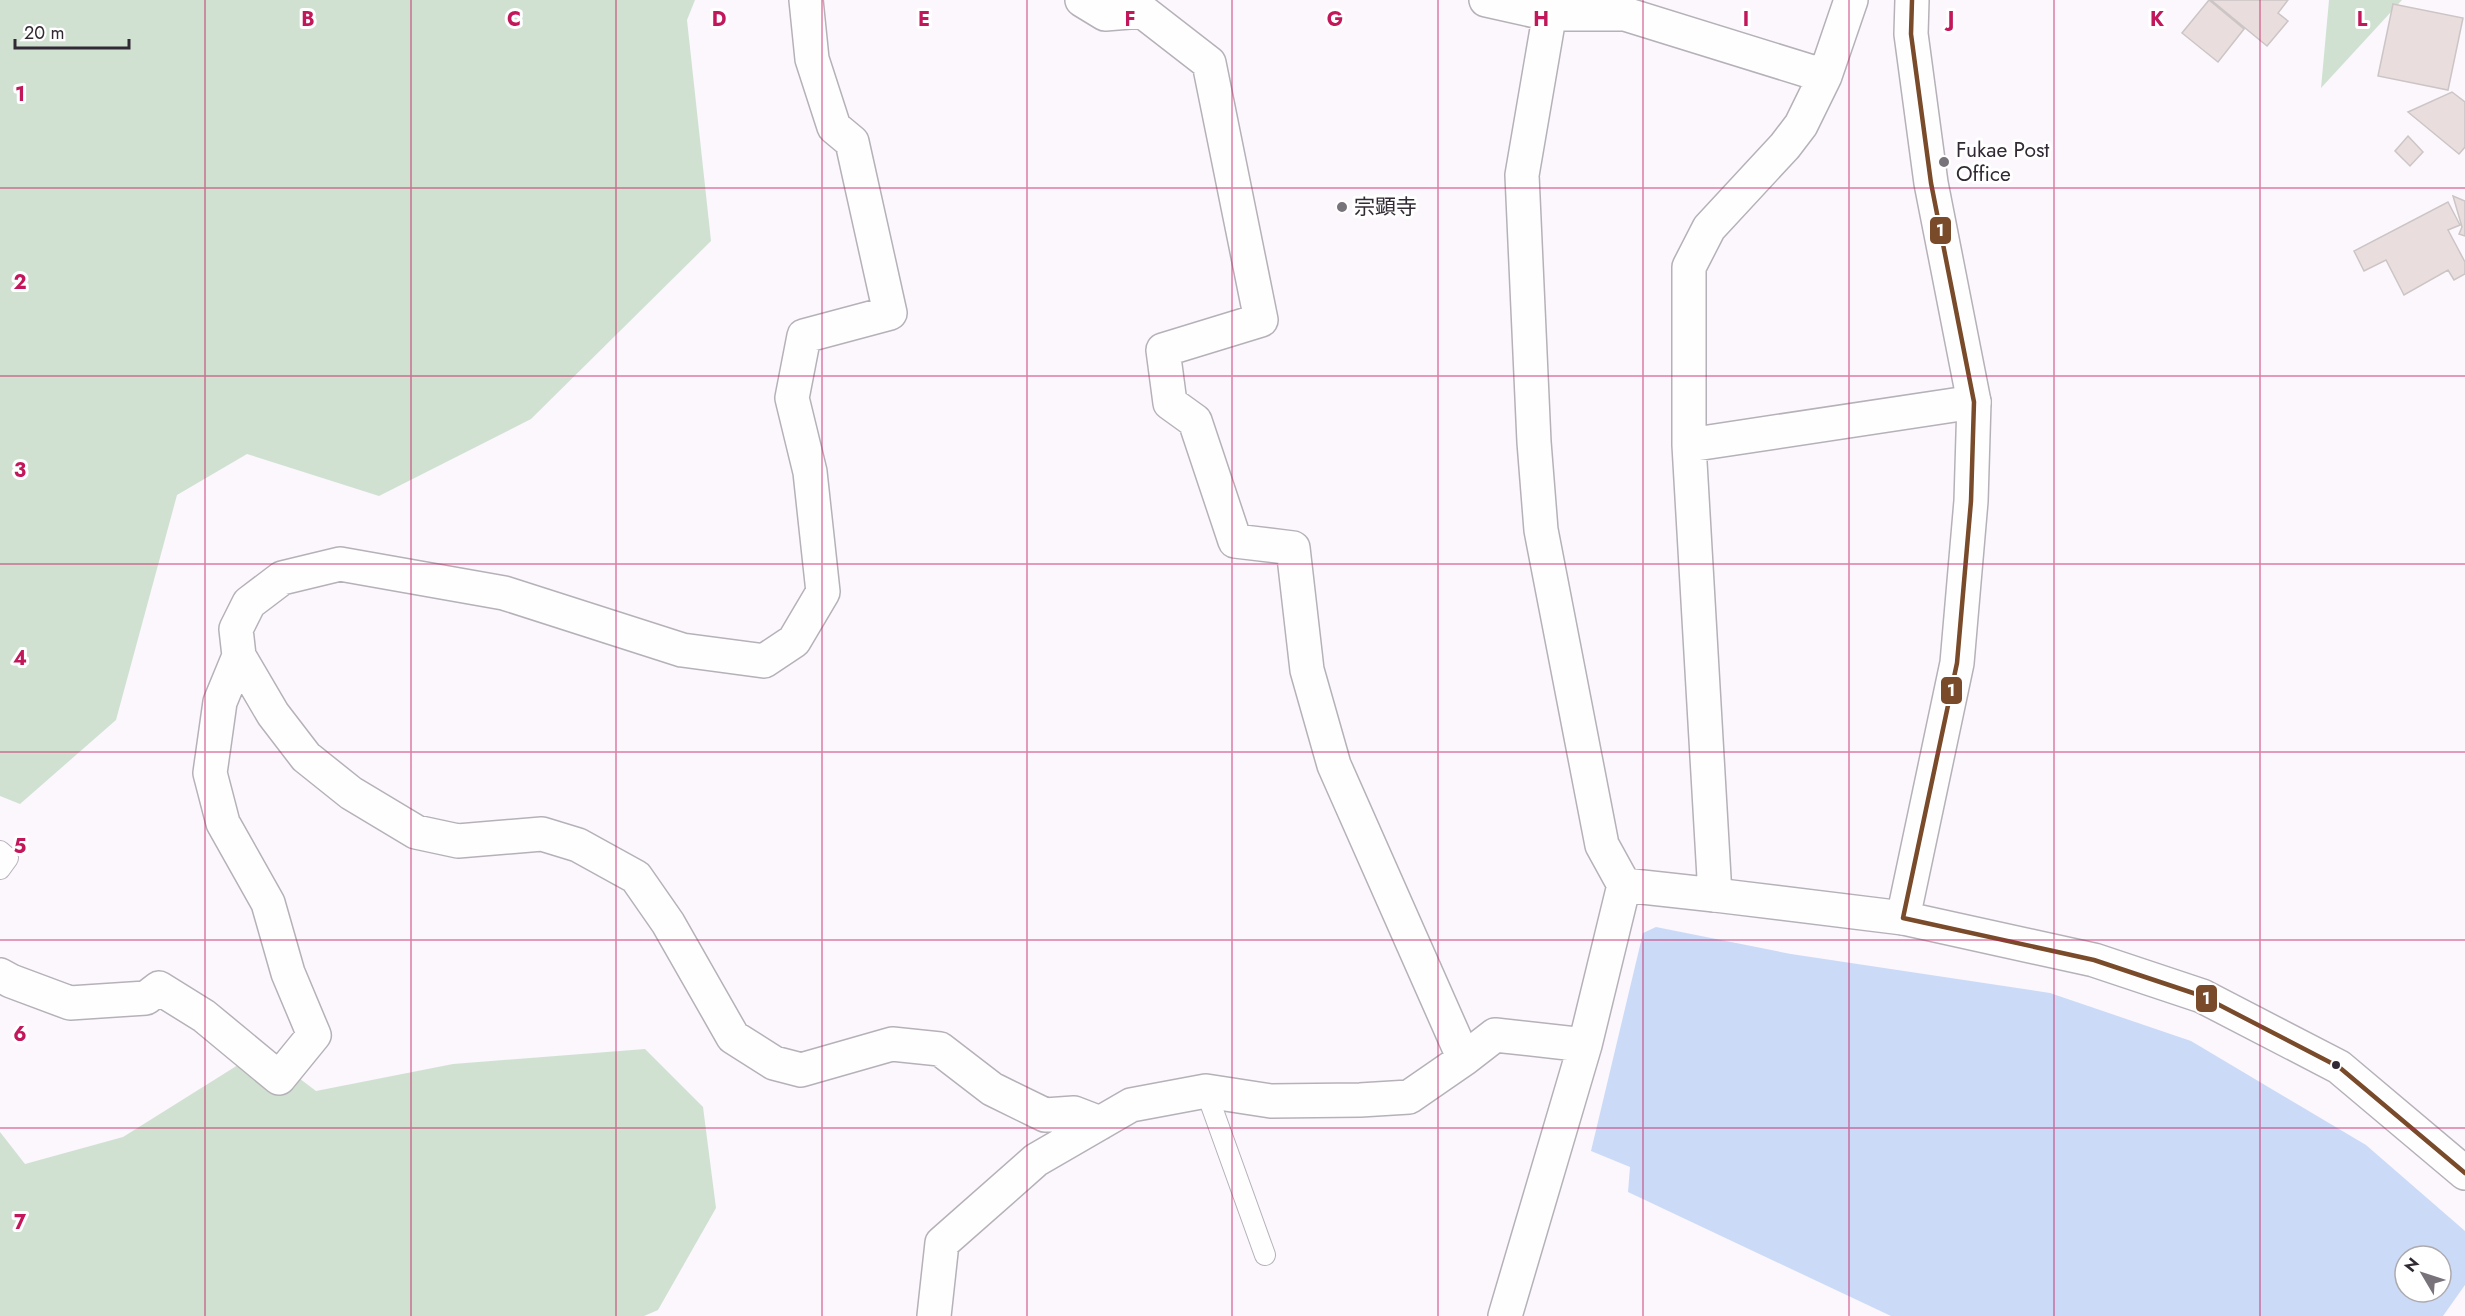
<svg xmlns="http://www.w3.org/2000/svg" width="2465" height="1316" viewBox="0 0 2465 1316" font-family="Jost,'Noto Sans JP',sans-serif">
<style>
.forest{fill:#d0e1d2}
.water{fill:#cbdbf7;fill-rule:evenodd}
.building{fill:#e9dedd;stroke:#ccc5c5;stroke-width:1.5}
.lines{fill:none;stroke-linecap:round;stroke-linejoin:round}
.service-casing{stroke:#b6b1b8;stroke-width:22}
.minor-casing{stroke:#b6b1b8;stroke-width:36}
.tertiary-casing{stroke:#b6b1b8;stroke-width:36}
.secondary-casing{stroke:#b6b1b8;stroke-width:36}
.service{stroke:#fefeff;stroke-width:20}
.minor{stroke:#fefeff;stroke-width:33}
.tertiary{stroke:#fefeff;stroke-width:33}
.secondary{stroke:#fefeff;stroke-width:33}
.bus-1-casing{stroke:#fff;stroke-width:9}
.bus-1{stroke:#7a4b2a;stroke-width:4.5}
.grid{fill:none;stroke:#c2185b;stroke-width:1.5;stroke-opacity:0.55}
.poi-dot{fill:#78727a;stroke:#fff;stroke-width:2}
.bus-dot{fill:#312a34;stroke:#fff;stroke-width:2}
.labels{text-anchor:middle;stroke-width:6;stroke-linejoin:round;paint-order:stroke}
.poi-label{font-size:21px;fill:#312a34;stroke:#fff;text-anchor:start}
.grid-label{font-size:20px;text-anchor:middle;font-weight:bold;fill:#c2185b;stroke:#fff;stroke-width:6;stroke-linejoin:round;paint-order:stroke}
.line-badge{stroke:#fff;stroke-width:2}
.badge-label{font-size:16px;text-anchor:middle;font-weight:bold;fill:#fff}
</style>
<rect width="100%" height="100%" fill="#fbf7fd"/>
<!-- forest -->
<path class="forest" d="M0 0H695L687 20 711 241 531 419 379 496 247 454 177 495 116 720 20 804 0 796Z
M2329 0H2402L2321 88Z
M645 1049 703 1107 716 1208 658 1310 644 1316H0V1132L25 1164 123 1137 262 1050 316 1091 453 1064Z"/>
<!-- water -->
<path class="water" d="M1656 927 1791 954 2050 993 2191 1041 2366 1145 2465 1231V1285L2443 1316H1891L1628 1192 1630 1167 1591 1151 1643 933ZM2405 1256H2441V1292H2405Z"/>
<!-- building -->
<path class="building" d="M2209 0 2244 29 2218 62 2182 33Z
M2211 0H2288L2278 13 2288 21 2267 46Z
M2393 4 2463 18 2448 90 2378 76Z
M2452 92 2465 102V147L2459 154 2408 112Z
M2408 136 2423 152 2410 166 2395 151Z
M2453 196 2465 201V236L2459 234 2462 227Z
M2448 202 2460 225 2448 230 2465 262V274L2454 280 2448 270 2404 295 2386 260 2364 271 2354 251Z"/>
<g class="lines">
<defs>
<path id="service" d="M0 851 8 858 0 869
M1206 1091 1265 1255"/>
<path id="minor" d="M806 0 812 59 834 127 852 142 890 313 804 336 792 398 810 472 823 592 794 641 764 661 682 650 504 593 340 564 282 578 249 603 236 629 239 656 273 714 306 757 351 793 416 832 458 841 542 834 578 845 636 877 668 923 733 1037 774 1063 801 1070 892 1044 940 1049 992 1089 1045 1115 1074 1113 1100 1123
M1486 0 1549 14H1625L1825 76
M1552 0 1522 175 1534 442 1541 530 1602 845 1624 885
M1689 445 1974 402
M0 975 11 981 70 1003 146 998 159 988 204 1016 279 1078 314 1035 288 973 268 903 223 823 210 773 220 702 239 656
M1464 1059 1495 1035 1585 1045
M934 1316 942 1243 1036 1160 1131 1105 1206 1091 1271 1101 1360 1100 1409 1097 1464 1059 1334 765 1307 670 1293 548 1235 541 1195 421 1170 403 1163 350 1261 320 1209 63 1142 11 1105 14 1082 0
M1505 1316 1585 1045 1624 885 1715 895 1689 445V267L1709 228 1785 146 1801 125 1825 76 1851 0"/>
<path id="tertiary" d="M1715 895 1903 918"/>
<path id="secondary" d="M1912 0 1911 34 1931 183 1974 402 1971 501 1957 663 1903 918 2094 960 2202 996 2339 1067 2465 1173"/>
</defs>
<!-- service casing -->
<use href="#service" class="service-casing"/>
<!-- minor casing -->
<use href="#minor" class="minor-casing"/>
<!-- tertiary casing -->
<use href="#tertiary" class="tertiary-casing"/>
<!-- secondary casing -->
<use href="#secondary" class="secondary-casing"/>
<!-- service -->
<use href="#service" class="service"/>
<!-- minor -->
<use href="#minor" class="minor"/>
<!-- tertiary -->
<use href="#tertiary" class="tertiary"/>
<!-- secondary -->
<use href="#secondary" class="secondary"/>
<defs>
<path id="bus-1" d="M1903 918 1957 663 1971 501 1974 402 1931 183 1911 34 1912 0
M1903 918 2094 960 2202 996 2339 1067 2465 1173"/>
</defs>
<!-- bus-1 casing -->
<use href="#bus-1" class="bus-1-casing"/>
<!-- bus-1 -->
<use href="#bus-1" class="bus-1"/>
</g>
<!-- grid -->
<path class="grid" d="M205 0V1316M411 0V1316M616 0V1316M822 0V1316M1027 0V1316M1232 0V1316M1438 0V1316M1643 0V1316M1849 0V1316M2054 0V1316M2260 0V1316M0 188H2465M0 376H2465M0 564H2465M0 752H2465M0 940H2465M0 1128H2465"/>
<!-- markers -->
<g class="poi-dot">
<circle cx="1944" cy="162" r="6"/>
<circle cx="1342" cy="207" r="6"/>
</g>
<circle class="bus-dot" cx="2336" cy="1065" r="5"/>
<g class="labels">
<!-- poi labels -->
<g class="poi-label">
<text x="1956" y="157">Fukae Post<tspan x="1956" dy="24">Office</tspan></text>
<text x="1354" y="214">宗顕寺</text>
</g>
</g>
<g class="grid-label">
<text x="308" y="26">B</text>
<text x="514" y="26">C</text>
<text x="719" y="26">D</text>
<text x="924" y="26">E</text>
<text x="1130" y="26">F</text>
<text x="1335" y="26">G</text>
<text x="1541" y="26">H</text>
<text x="1746" y="26">I</text>
<text x="1951" y="26">J</text>
<text x="2157" y="26">K</text>
<text x="2362" y="26">L</text>
<text x="20" y="101">1</text>
<text x="20" y="289">2</text>
<text x="20" y="477">3</text>
<text x="20" y="665">4</text>
<text x="20" y="853">5</text>
<text x="20" y="1041">6</text>
<text x="20" y="1229">7</text>
</g>
<g class="line-badge">
<rect x="1929" y="216" width="23" height="29" rx="6" fill="#7a4b2a"/>
<rect x="1940" y="676" width="23" height="29" rx="6" fill="#7a4b2a"/>
<rect x="2195" y="984" width="23" height="29" rx="6" fill="#7a4b2a"/>
</g>
<g class="badge-label">
<text x="1940" y="236">1</text>
<text x="1951" y="696">1</text>
<text x="2206" y="1004">1</text>
</g>
<!-- north arrow -->
<g transform="translate(2423 1274) rotate(309)"><circle r="28" fill="#ffffff" stroke="#adaaae" stroke-width="1.5"/>
<path d="M0-4.5L10 22L0 15L-10 22Z" fill="#78727a"/>
<text y="-9" font-size="16" font-weight="bold" text-anchor="middle" fill="#312a34">N</text>
</g>
<!-- scale -->
<path d="M15 39v9h114v-9" fill="none" stroke="#312a34" stroke-width="3"/>
<text x="24" y="39" font-size="18" fill="#312a34" stroke="#ffffff" stroke-width="4.5" paint-order="stroke">20 m</text>
</svg>
